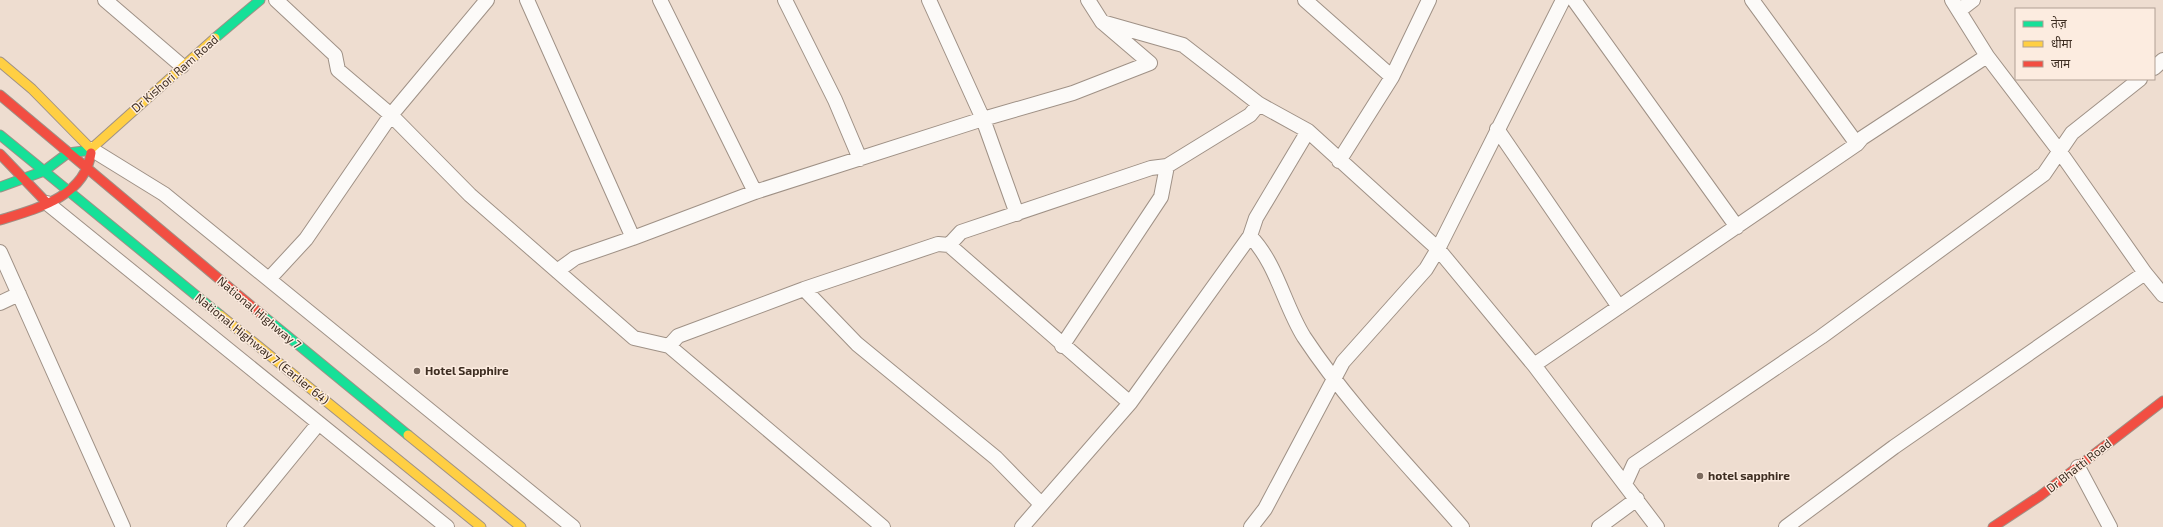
<svg xmlns="http://www.w3.org/2000/svg" width="2163" height="527" viewBox="0 0 2163 527" font-family="'Exo 2','Noto Sans Devanagari',sans-serif">
<style>
.lines{fill:none;stroke-linecap:round;stroke-linejoin:round}
.street-casing{stroke:#9f9186;stroke-width:16}
.fast-casing{stroke:#9f9186;stroke-width:11}
.slow-casing{stroke:#9f9186;stroke-width:11}
.jam-casing{stroke:#9f9186;stroke-width:11}
.street{stroke:#fcfaf8;stroke-width:14}
.fast{stroke:#16e098;stroke-width:9}
.slow{stroke:#ffcf43;stroke-width:9}
.jam{stroke:#f24e42;stroke-width:9}
.poi-dot{fill:#7c6b5f;stroke:#fcece0;stroke-width:1.5}
.labels{text-anchor:middle;stroke-width:3;stroke-linejoin:round;paint-order:stroke}
.street-label{font-size:12px;fill:#3e2e22;stroke:#fcece0}
.poi-label{font-size:12px;font-weight:bold;fill:#3e2e22;stroke:#fcece0;text-anchor:start}
</style>
<rect width="100%" height="100%" fill="#eeddd0"/>
<g class="lines">
<defs>
<path id="street" d="M105 0 182 66
M276 0 335 55 338 70 391 115 470 195 634 338 669 346 883 527
M527 0 633 238 575 258 557 271
M660 0 755 192
M785 0 835 100 860 159
M929 0 983 119 1017 214
M1305 0 1392 77
M1574 0 1737 227
M1752 0 1857 144
M1952 0 1987 56 2060 152 2145 273 2163 295
M1960 10 1973 0
M1102 22 1183 45 1259 104 1308 131 1438 249 1534 365 1657 527
M2154 68 2163 60
M1497 129 1619 307
M91 149 164 194 573 527
M1339 161 1392 77 1429 0
M47 203 447 527
M1250 236C1277 264 1284 305 1304 337 1349 405 1409 466 1462 527
M633 238 755 192 983 119 1073 93 1150 63 1102 22 1088 0
M949 245 961 232 1151 168 1167 166 1250 115 1259 104
M0 252 123 527
M269 279 306 239 391 115 487 0
M804 289 857 344 996 458 1041 504
M0 303 19 294
M669 346 678 336 804 289 938 244 949 245 1130 403
M1062 346 1161 197 1167 166
M1534 365 1857 144 1862 138 1987 56
M2078 467 2110 527
M1625 484 1634 464 1821 337 2044 174 2072 133 2140 79
M234 527 318 424
M1022 527 1130 403 1250 236 1256 218 1308 131
M1251 527 1265 509 1343 362 1426 269 1438 249 1563 0
M1599 527 1637 499
M1786 527 1894 447 2145 273"/>
<path id="fast" d="M215 38 260 0
M0 135 220 315
M0 187 44 171 68 153 84 151
M262 315 408 435"/>
<path id="slow" d="M0 62 32 89 91 149
M91 149 215 38
M220 315 481 527
M408 435 521 527"/>
<path id="jam" d="M0 95 262 315
M0 154 47 203
M0 220C36 209 85 197 91 153
M1993 527 2040 496 2163 401"/>
</defs>
<!-- street casing -->
<use href="#street" class="street-casing"/>
<!-- fast casing -->
<use href="#fast" class="fast-casing"/>
<!-- slow casing -->
<use href="#slow" class="slow-casing"/>
<!-- jam casing -->
<use href="#jam" class="jam-casing"/>
<!-- street -->
<use href="#street" class="street"/>
<!-- fast -->
<use href="#fast" class="fast"/>
<!-- slow -->
<use href="#slow" class="slow"/>
<!-- jam -->
<use href="#jam" class="jam"/>
</g>
<!-- markers -->
<g class="poi-dot">
<circle cx="417" cy="371" r="4"/>
<circle cx="1700" cy="476" r="4"/>
</g>
<g class="labels">
<!-- street labels -->
<g class="street-label">
<text transform="translate(175 74) rotate(-41)" y="4">Dr Kishori Ram Road</text>
<text transform="translate(259 313) rotate(40)" y="4">National Highway 7</text>
<text transform="translate(262 349) rotate(39)" y="4">National Highway 7 (Earlier 64)</text>
<text transform="translate(2079 466) rotate(-38)" y="4">Dr Bhatti Road</text>
</g>
<!-- poi labels -->
<g class="poi-label">
<text x="425" y="375">Hotel Sapphire</text>
<text x="1708" y="480">hotel sapphire</text>
</g>
</g>
<!-- legend -->
<rect x="2015" y="8" width="140" height="72" fill="#fcece0" stroke="#b0a094"/>
<rect x="2023" y="21" width="20" height="6" fill="#16e098" stroke="#b0a094"/>
<text x="2051" y="28" font-size="12" fill="#3e2e22">तेज़</text>
<rect x="2023" y="41" width="20" height="6" fill="#ffcf43" stroke="#b0a094"/>
<text x="2051" y="48" font-size="12" fill="#3e2e22">धीमा</text>
<rect x="2023" y="61" width="20" height="6" fill="#f24e42" stroke="#b0a094"/>
<text x="2051" y="68" font-size="12" fill="#3e2e22">जाम</text>
</svg>
